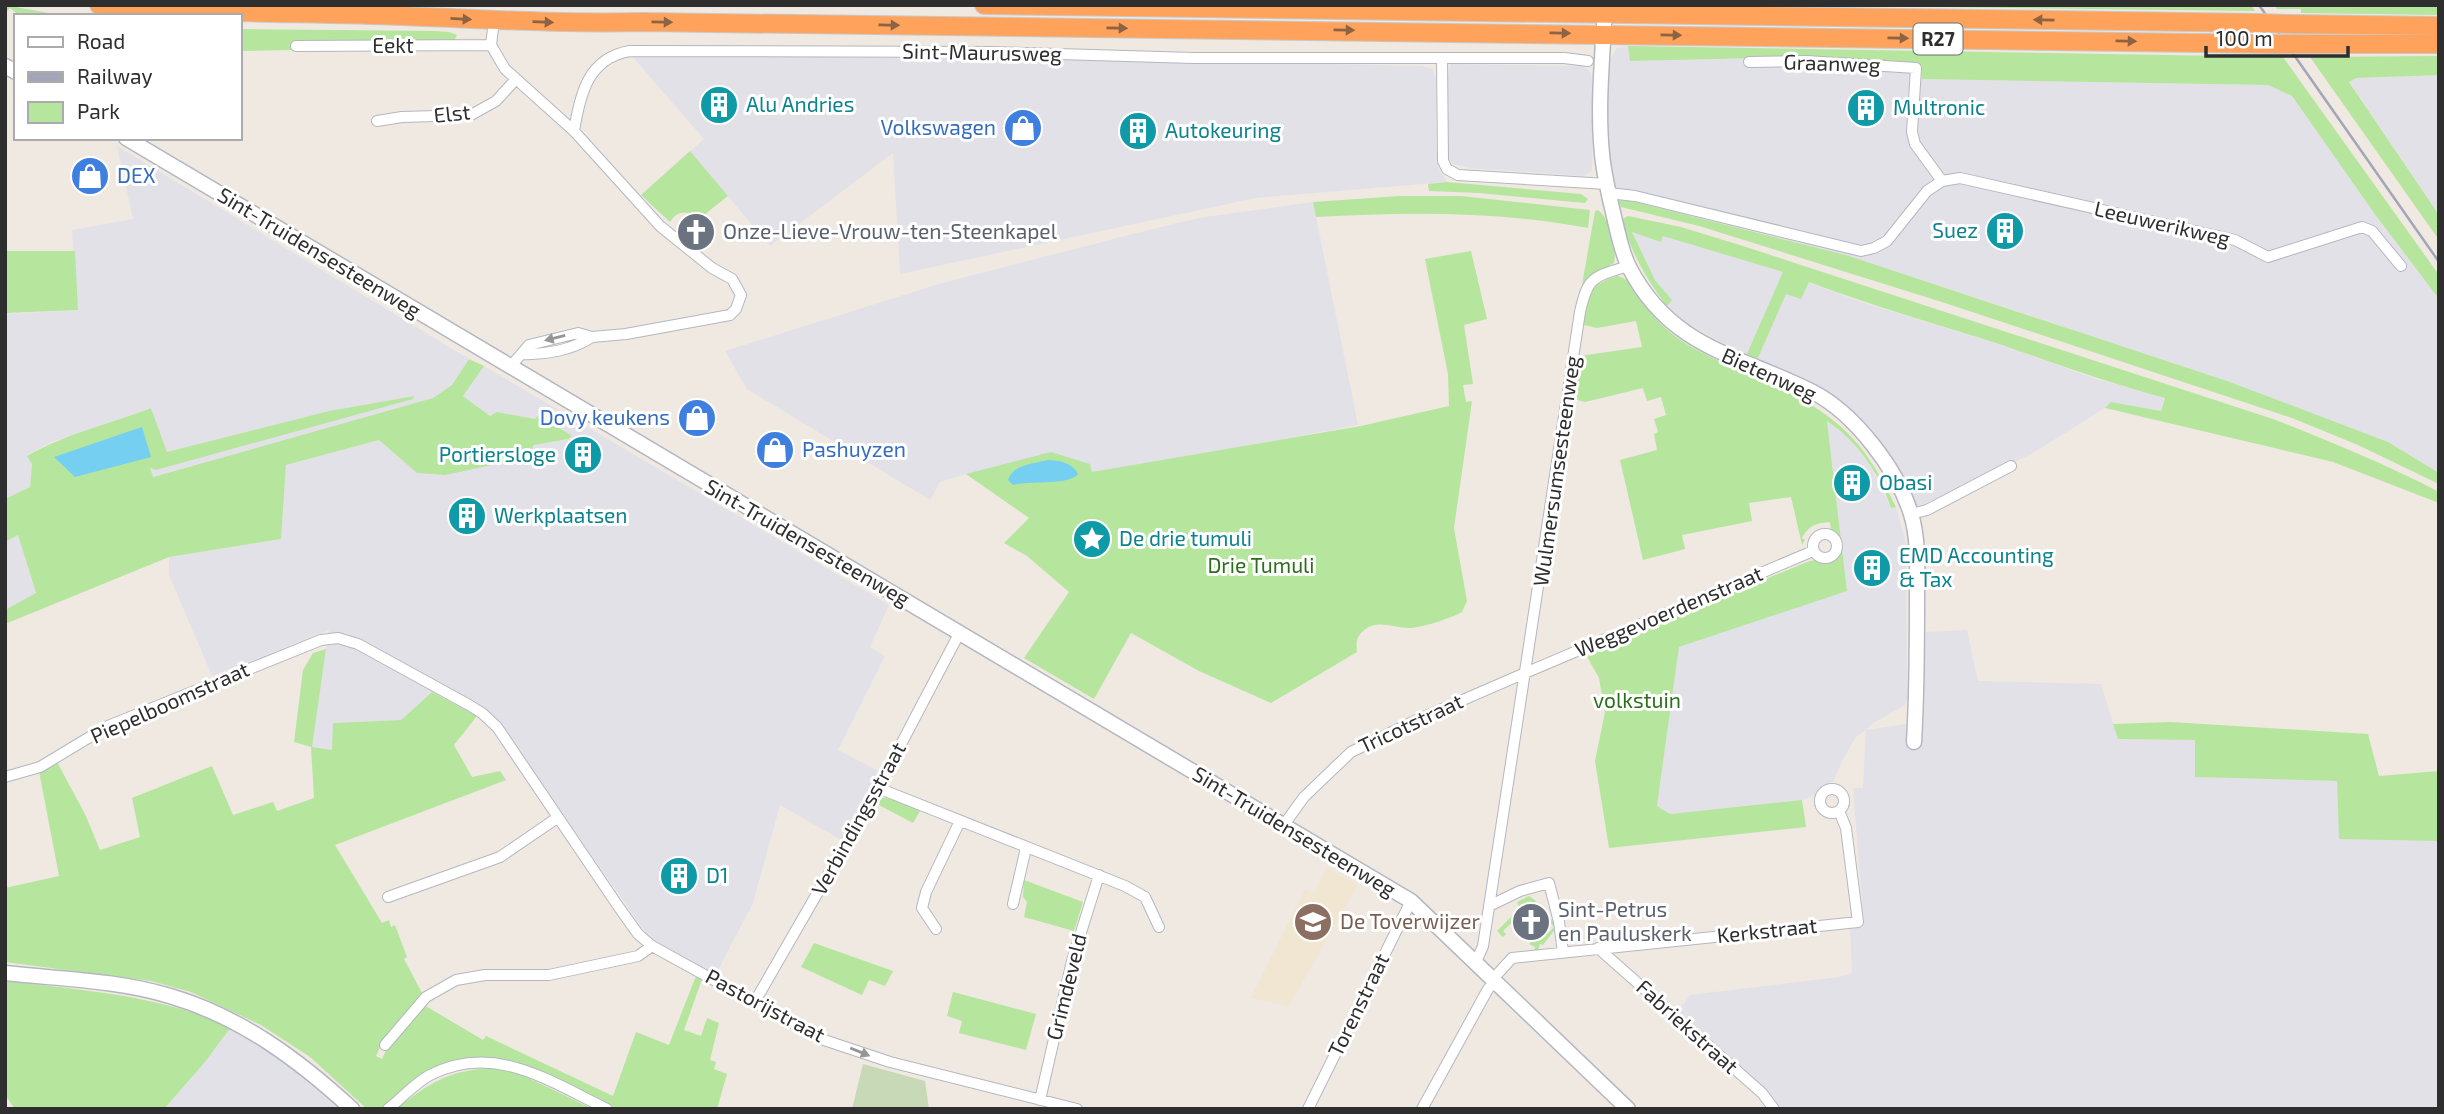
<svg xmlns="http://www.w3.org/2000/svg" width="2444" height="1114" viewBox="0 0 2444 1114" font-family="'Exo 2',sans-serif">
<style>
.industrial{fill:#e3e1e8}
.education{fill:#f0e6d1}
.green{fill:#b6e59e}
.cemetery{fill:#c8d9b8}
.water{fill:#75cff0}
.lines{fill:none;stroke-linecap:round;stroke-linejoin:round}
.street-casing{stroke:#b4b7c1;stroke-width:12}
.secondary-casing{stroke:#b4b7c1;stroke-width:17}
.highway-casing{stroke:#c9c9c9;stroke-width:20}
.street{stroke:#fff;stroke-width:10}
.secondary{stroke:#fff;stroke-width:14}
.highway{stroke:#ffa35c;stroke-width:18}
.rail{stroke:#a3a6b8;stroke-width:2.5}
.highway-bridge-casing{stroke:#c9c9c9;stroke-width:20;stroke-linecap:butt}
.highway-bridge{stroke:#ffa35c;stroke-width:18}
.oneway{fill:#8c6343}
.oneway2{fill:#969696}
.labels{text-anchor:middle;stroke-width:6;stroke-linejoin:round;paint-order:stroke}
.shield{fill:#fff;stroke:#6d6d6d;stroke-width:2}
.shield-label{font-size:19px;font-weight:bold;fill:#2e2e2e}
.street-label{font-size:21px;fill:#2e2e2e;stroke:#fff}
.culture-label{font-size:21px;fill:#0d838f;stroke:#fff;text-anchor:start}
.shop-label{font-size:21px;fill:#366cbe;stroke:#fff;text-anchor:end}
.worship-label{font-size:21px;fill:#5b616d;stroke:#fff;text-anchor:start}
.park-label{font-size:21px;fill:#2c6e1b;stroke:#fff}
.education-label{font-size:21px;fill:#785e54;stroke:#fff;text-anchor:start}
</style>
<rect width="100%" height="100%" fill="#efe9e1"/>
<!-- industrial -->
<path class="industrial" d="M1628 46 1631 61 1802 57 1922 65 1923 79 2268 85 2292 96 2374 213 2439 299V473L2388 442 2053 323 1846 255 1631 201 1618 200 1611 181 1607 141 1609 61 1617 48Z
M630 54 898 58 987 57 1423 66 1432 69 1436 78V140L1438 167 1447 182 1256 198 900 274 893 153 770 246 690 151 704 139Z
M1451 64 1583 66 1590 72 1593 86 1592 171 1584 176 1470 168 1453 164 1448 158V74Z
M2439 75V215L2349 81 2356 78Z
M117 146 469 359 452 385 433 398 152 477 150 468 156 470 413 396 329 411 167 452 151 408 106 425 51 442 27 455 32 464 30 487 5 499V314L78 310 72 230 133 219Z
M1313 202 1358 425 1183 458 1092 473 966 474 940 482 930 500 747 389 725 351 939 284 1121 237 1198 218Z
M1632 232 1661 241 1663 236 1784 272 1746 356 1683 321 1667 306 1671 299 1655 280Z
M1808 282 1861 302 2001 345 2096 379 2165 397 2161 411 2111 402 2105 408 2033 453 1920 506 1914 504 1895 465 1807 382 1757 360 1786 293Z
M484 366 889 605 870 647 885 656 838 750 880 772 843 841 780 805 753 903 715 976 663 947 646 933 500 725 439 685 401 720 333 723V751L311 747 329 630 212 676 169 575V557L281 539 286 465 379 440 417 473 533 445 568 439 535 419 497 412 490 416 463 396Z
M1827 420 1846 436 1869 463 1891 508 1896 507 1906 543 1907 697 1904 706 1873 723 1866 730 1906 724 1924 726 1925 632 1967 630 1978 681 2101 684 2118 739 2195 740 2196 777 2337 781 2439 840V1109H1778L1677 1013 1690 995 1839 977 1852 973 1850 927 1864 925 1853 788H1863L1866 730 1856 737 1842 761 1834 781 1823 785 1817 794 1802 800 1670 814 1657 806 1679 647 1847 590Z
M18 535 36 594 5 610V542Z
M231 1027 267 1048 339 1109H164L205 1062Z"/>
<!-- education -->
<path class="education" d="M1327 867 1358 885 1289 1006 1251 998 1305 890 1314 894Z"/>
<!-- green -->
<path class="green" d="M5 5 65 16H20L10 8 5 14Z
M1772 5H2251L2255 11Z
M2274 5H2439V15L2301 13V9H2277Z
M240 29 435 31 449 32 457 35 454 41H294V50L240 51Z
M1628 46 2283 57 2439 275V299L2374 213 2292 96 2268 85 1922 79V65L1802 57 1630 61Z
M2439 56V75L2356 78 2349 82 2439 215V240L2310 57Z
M690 151 728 196 700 218C688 211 678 209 670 222L641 195Z
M1447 182 1581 194 1588 199 1585 203 1479 193 1429 191 1428 184Z
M1400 196H1461L1590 210 1588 228C1498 211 1406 212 1316 217L1313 202Z
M1618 200 1631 201 1846 255 2227 381 2388 442 2439 473V484L2358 445 2292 418 1945 303 1699 226 1621 207Z
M1598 210C1610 218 1617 249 1614 263L1595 274 1582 285 1595 211Z
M1628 216 1681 227 1743 246 2276 420C2331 442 2386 464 2439 492V503L2333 462 2105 408 2111 402 2161 411 2165 398C2109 383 2056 364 2002 345 1937 324 1872 306 1809 282L1801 299 1786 294 1757 360 1746 356 1783 272 1663 236 1661 242 1632 232 1655 280 1672 300 1667 306C1645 278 1632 252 1621 220Z
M5 251H75L78 310 5 313Z
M1471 251 1487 319 1464 325 1473 384 1463 385 1466 402 1472 401 1454 528 1467 601 1462 612C1451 618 1422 628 1409 628 1391 628 1377 618 1362 632 1356 638 1356 644 1357 652L1271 703 1199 671 1131 633 1094 699 1024 658 1069 592 1027 556 1004 543 1029 518 966 474 1051 452 1090 464 1092 472 1361 426 1449 406 1448 374 1425 259Z
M1617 276C1620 277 1623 277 1626 280 1633 285 1636 295 1642 302 1651 314 1663 327 1675 336 1696 352 1722 362 1746 373 1824 407 1859 427 1896 507L1891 508C1880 474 1857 441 1827 421L1847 591 1679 647 1657 806 1670 814 1802 800 1806 827 1609 848 1595 761 1605 712 1599 678 1585 653 1807 562 1814 560 1829 562 1837 557C1842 546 1842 537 1831 530L1830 522C1817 523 1809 525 1802 538L1805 540 1802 545 1791 497 1749 503 1752 521 1682 535 1685 549 1643 560 1620 460 1657 450 1654 434 1658 432 1654 419 1666 415 1661 397 1647 401 1643 388 1585 402 1574 399 1580 356 1642 347 1636 321 1597 328 1584 325C1587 296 1586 285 1617 276Z
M469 359 484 366 463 396 490 416 497 412 535 419 539 415 572 436 568 439 534 445 526 458 445 475 417 473 379 440 286 465 281 539 169 557 5 624V610L36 593 18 535 5 542V499L30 487 32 464 27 456C65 434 110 424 151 408L167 452 329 411 414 396 413 399 156 470 150 468 153 477 433 398 452 385Z
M326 649 312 747 332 750 333 723 401 720 432 692 477 716 454 745 472 777 500 771 506 780 335 845 382 923 389 920 391 927 395 925 407 957 404 959 422 993 384 1038 376 1056 382 1059 387 1048 424 1005 483 1040 486 1036 613 1096 636 1032 669 1045 696 976 702 979 684 1030 701 1036 707 1018 719 1023 710 1060 716 1062 714 1069 727 1074 717 1109H618L517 1062 479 1058 423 1074 380 1109H367L310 1057 261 1025 191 992 151 981 5 962V888L59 876 39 771 57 762 85 814 100 850 140 837 132 798 212 766 233 815 273 802 277 811 314 798 311 747 294 742 303 670 313 653Z
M2170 722 2368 734 2379 776 2439 771V841L2339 839 2337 781 2195 777V740L2118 739 2113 724Z
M881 797 896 800 920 811 913 823 877 804Z
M1024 880 1083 902 1074 931 1024 917 1027 902 1023 897Z
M1529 896 1536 901 1533 904 1530 901 1524 906 1526 909 1503 931 1506 934 1503 937 1497 931 1520 908 1517 902Z
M1547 915 1554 922 1556 928 1543 945 1540 944 1538 952 1534 951 1535 947 1529 944 1545 929 1549 932 1554 927 1545 917Z
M814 943 893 971 885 986 869 980 862 995 801 967Z
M5 981C82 990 159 995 231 1027L205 1062 164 1109H15L5 1095Z
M953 992 1036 1014 1026 1050 959 1033 962 1021 947 1016Z
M490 1068 516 1072 593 1109H396C430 1083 447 1071 490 1068Z"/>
<!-- cemetery -->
<path class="cemetery" d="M863 1064 925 1081 929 1109H852Z"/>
<!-- water -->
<path class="water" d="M142 427 151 457 75 477 54 457Z
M1048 460C1059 460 1073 463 1078 474 1068 486 1030 480 1013 485L1008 480C1013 464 1034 464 1048 460Z"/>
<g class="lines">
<defs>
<path id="street" d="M493 29 491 45 505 69 574 131 660 226 712 268 732 279 741 295 736 309 730 315 626 334 592 337 578 333 529 345 510 367
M296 46 491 45
M1442 58 1443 161 1447 169 1458 175 1607 184
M1749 62 1806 61 1916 68 1912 132 1915 144 1942 181
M377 121 402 117 471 115 496 101 516 79
M574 131C580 94 588 58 630 51L990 52 1194 58H1564L1588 61
M1609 193 1635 196 1861 251 1874 248 1887 241 1927 191 1942 181 1960 178 2235 240 2268 257 2362 227 2372 231 2401 266
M522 354C545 355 572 350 592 337
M1911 514 1927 510 2011 466
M1813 546a12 12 0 1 1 24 0a12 12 0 1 1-24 0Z
M5 777 40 767 108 726 321 640 338 638 358 644 469 705 482 713 497 727 618 906 638 934 652 946 821 1039 890 1062 1077 1109
M878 788 1125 886 1145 897 1159 927
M1820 801a12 12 0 1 1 24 0a12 12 0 1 1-24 0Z
M1283 826 1304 797 1351 752 1419 719 1525 673 1813 551
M388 897 500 857 557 818
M1013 904 1026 848
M1489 906 1520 891 1549 883 1559 922 1563 952
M936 929 922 908 926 892 960 821
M1598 948 1762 1093 1774 1109
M1476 962 1483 946 1580 312C1588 276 1593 277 1628 266
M1492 980 1512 958 1858 922 1846 828 1839 811
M754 1003 878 788 960 632
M385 1045 426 997 456 980 485 975H549L638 956 652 946
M1040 1100 1072 961 1099 875
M388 1109C402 1098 415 1083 430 1075 494 1042 549 1081 607 1109
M1308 1109 1411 901
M1422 1109 1488 989 1495 982"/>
<path id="secondary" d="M1605 5C1603 54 1597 104 1602 154 1604 176 1610 199 1615 221 1619 237 1622 253 1629 267 1671 349 1740 355 1813 392 1855 414 1897 469 1911 514 1919 540 1917 571 1917 598 1917 646 1917 694 1914 742
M5 66 16 72
M126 138 1411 901 1628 1109
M5 973C60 979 117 980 170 996 241 1017 299 1060 352 1109"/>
<path id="highway" d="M99 5C200 14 301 12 403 16 483 19 562 24 643 22L2274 44
M984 5 2260 23
M2291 24 2439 26
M2305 44H2439"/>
</defs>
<!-- street casing -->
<use href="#street" class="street-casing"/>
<!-- secondary casing -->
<use href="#secondary" class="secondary-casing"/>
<!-- highway casing -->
<use href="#highway" class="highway-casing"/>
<!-- street -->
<use href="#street" class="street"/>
<!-- secondary -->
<use href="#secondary" class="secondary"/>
<!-- highway -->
<use href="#highway" class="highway"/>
<!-- rail -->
<path class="rail" d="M2259 5 2439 262"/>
<defs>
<path id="highway-bridge" d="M2260 23 2291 24
M2274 44H2305"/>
</defs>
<!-- highway-bridge casing -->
<use href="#highway-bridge" class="highway-bridge-casing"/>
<!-- highway-bridge -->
<use href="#highway-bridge" class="highway-bridge"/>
</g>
<!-- one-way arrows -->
<defs><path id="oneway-solid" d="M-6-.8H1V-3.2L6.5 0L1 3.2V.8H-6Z" transform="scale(1.75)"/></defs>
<g class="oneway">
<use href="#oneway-solid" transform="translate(461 19) rotate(3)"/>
<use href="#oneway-solid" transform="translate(2044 20) rotate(-179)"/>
<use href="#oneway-solid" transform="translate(543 22) rotate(2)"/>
<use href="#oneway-solid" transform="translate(662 22) rotate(1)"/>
<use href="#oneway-solid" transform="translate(889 25) rotate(1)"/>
<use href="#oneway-solid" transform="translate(1117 28) rotate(1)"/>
<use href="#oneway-solid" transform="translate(1344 30) rotate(1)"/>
<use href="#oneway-solid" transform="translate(1560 33) rotate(1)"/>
<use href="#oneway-solid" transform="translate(1671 35) rotate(1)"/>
<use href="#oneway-solid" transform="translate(1898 38) rotate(1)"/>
<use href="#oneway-solid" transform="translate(2126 41) rotate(1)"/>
</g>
<g class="oneway2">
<use href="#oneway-solid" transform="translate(555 338) rotate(166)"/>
<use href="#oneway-solid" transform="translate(860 1052) rotate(22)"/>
</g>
<!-- icons -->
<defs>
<symbol id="building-disc" viewBox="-11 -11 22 22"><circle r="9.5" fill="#0f9aa8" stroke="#fff"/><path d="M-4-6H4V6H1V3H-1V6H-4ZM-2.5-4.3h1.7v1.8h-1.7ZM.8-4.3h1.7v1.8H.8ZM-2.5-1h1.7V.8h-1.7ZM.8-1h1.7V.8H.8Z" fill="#fff"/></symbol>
<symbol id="shop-disc" viewBox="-11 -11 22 22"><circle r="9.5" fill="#3f7fe0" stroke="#fff"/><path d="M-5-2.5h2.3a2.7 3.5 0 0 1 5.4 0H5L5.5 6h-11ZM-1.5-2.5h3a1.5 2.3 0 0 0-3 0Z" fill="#fff"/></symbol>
<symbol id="church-disc" viewBox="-11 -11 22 22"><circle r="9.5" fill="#6b7280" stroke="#fff"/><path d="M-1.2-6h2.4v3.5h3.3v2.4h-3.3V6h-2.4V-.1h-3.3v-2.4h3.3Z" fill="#fff"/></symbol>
<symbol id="sight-disc" viewBox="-11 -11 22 22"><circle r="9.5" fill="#0f9aa8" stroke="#fff"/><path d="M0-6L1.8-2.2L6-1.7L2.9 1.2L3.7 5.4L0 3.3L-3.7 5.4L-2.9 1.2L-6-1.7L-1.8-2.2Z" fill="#fff"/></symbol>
<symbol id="school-disc" viewBox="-11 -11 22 22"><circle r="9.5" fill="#8d6e63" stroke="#fff"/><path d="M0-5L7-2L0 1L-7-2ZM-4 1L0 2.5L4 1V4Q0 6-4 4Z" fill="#fff"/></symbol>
</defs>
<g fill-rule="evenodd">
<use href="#building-disc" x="697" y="83" width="44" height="44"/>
<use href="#building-disc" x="1844" y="86" width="44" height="44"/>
<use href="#shop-disc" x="1001" y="106" width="44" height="44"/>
<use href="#building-disc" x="1116" y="109" width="44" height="44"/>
<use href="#shop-disc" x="68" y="154" width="44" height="44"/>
<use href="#building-disc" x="1983" y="209" width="44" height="44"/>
<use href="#church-disc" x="674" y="210" width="44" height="44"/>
<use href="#shop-disc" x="675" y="396" width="44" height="44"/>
<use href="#shop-disc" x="753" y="428" width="44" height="44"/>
<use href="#building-disc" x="561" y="433" width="44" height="44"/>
<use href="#building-disc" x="1830" y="461" width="44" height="44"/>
<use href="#building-disc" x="445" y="494" width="44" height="44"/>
<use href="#sight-disc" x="1070" y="517" width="44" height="44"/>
<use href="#building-disc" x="1850" y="546" width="44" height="44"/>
<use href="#building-disc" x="657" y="854" width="44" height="44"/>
<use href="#school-disc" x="1291" y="900" width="44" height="44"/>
<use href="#church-disc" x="1509" y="900" width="44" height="44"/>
</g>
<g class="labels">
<!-- shield labels -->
<rect class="shield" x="1913.5" y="23.5" width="49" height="31" rx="5"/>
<g class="shield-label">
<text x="1938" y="46">R27</text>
</g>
<!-- street labels -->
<g class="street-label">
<text x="393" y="53">Eekt</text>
<text transform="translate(982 53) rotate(1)" y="7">Sint-Maurusweg</text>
<text transform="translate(1832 64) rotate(2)" y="7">Graanweg</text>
<text transform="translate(452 114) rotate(-6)" y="7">Elst</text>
<text transform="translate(2162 224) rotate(13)" y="7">Leeuwerikweg</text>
<text transform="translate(319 253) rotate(31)" y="7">Sint-Truidensesteenweg</text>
<text transform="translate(1769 375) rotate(24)" y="7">Bietenweg</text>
<text transform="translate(1557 471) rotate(-82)" y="7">Wulmersumsesteenweg</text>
<text transform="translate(807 543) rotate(30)" y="7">Sint-Truidensesteenweg</text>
<text transform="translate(1669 612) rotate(-23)" y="7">Weggevoerdenstraat</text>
<text transform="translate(170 703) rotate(-24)" y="7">Piepelboomstraat</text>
<text transform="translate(1411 724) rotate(-25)" y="7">Tricotstraat</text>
<text transform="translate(859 819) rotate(-61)" y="7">Verbindingsstraat</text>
<text transform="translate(1294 832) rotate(31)" y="7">Sint-Truidensesteenweg</text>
<text transform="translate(1767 931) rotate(-6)" y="7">Kerkstraat</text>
<text transform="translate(1067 987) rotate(-76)" y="7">Grimdeveld</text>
<text transform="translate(1359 1005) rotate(-64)" y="7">Torenstraat</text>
<text transform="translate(765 1006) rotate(28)" y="7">Pastorijstraat</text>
<text transform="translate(1687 1027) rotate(42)" y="7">Fabriekstraat</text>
</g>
<!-- culture labels -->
<g class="culture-label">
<text x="746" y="112">Alu Andries</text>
<text x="1893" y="115">Multronic</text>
<text x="1165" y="138">Autokeuring</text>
<text x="1978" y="238" text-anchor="end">Suez</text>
<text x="556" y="462" text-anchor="end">Portiersloge</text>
<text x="1879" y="490">Obasi</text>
<text x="494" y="523">Werkplaatsen</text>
<text x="1119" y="546">De drie tumuli</text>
<text x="1899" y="563">EMD Accounting<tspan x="1899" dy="24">&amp; Tax</tspan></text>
<text x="706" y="883">D1</text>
</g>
<!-- shop labels -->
<g class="shop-label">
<text x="996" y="135">Volkswagen</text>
<text x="117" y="183" text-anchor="start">DEX</text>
<text x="670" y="425">Dovy keukens</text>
<text x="802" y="457" text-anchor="start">Pashuyzen</text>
</g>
<!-- worship labels -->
<g class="worship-label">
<text x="723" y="239">Onze-Lieve-Vrouw-ten-Steenkapel</text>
<text x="1558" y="917">Sint-Petrus<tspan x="1558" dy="24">en Pauluskerk</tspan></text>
</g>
<!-- park labels -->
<g class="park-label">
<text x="1261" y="573">Drie Tumuli</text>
<text x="1637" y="708">volkstuin</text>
</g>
<!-- education labels -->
<g class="education-label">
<text x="1340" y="929">De Toverwijzer</text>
</g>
</g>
<!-- border -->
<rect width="2444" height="1114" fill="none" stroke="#2e2e2e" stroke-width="14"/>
<!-- legend -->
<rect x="14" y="14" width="228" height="126" fill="#ffffff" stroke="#ababab" stroke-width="2"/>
<rect x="28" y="37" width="35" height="10" fill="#ffffff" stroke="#ababab" stroke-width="2"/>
<text x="77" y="49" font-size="21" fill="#2e2e2e">Road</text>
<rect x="28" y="72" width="35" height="10" fill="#a3a6b8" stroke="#ababab" stroke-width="2"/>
<text x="77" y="84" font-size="21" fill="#2e2e2e">Railway</text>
<rect x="28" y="102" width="35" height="21" fill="#b6e59e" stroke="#ababab" stroke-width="2"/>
<text x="77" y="119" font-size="21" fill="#2e2e2e">Park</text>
<!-- scale -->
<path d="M2206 46v10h142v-10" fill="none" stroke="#2e2e2e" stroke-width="3.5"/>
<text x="2216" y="46" font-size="21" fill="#2e2e2e" stroke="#ffffff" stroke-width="5" paint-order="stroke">100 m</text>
</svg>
